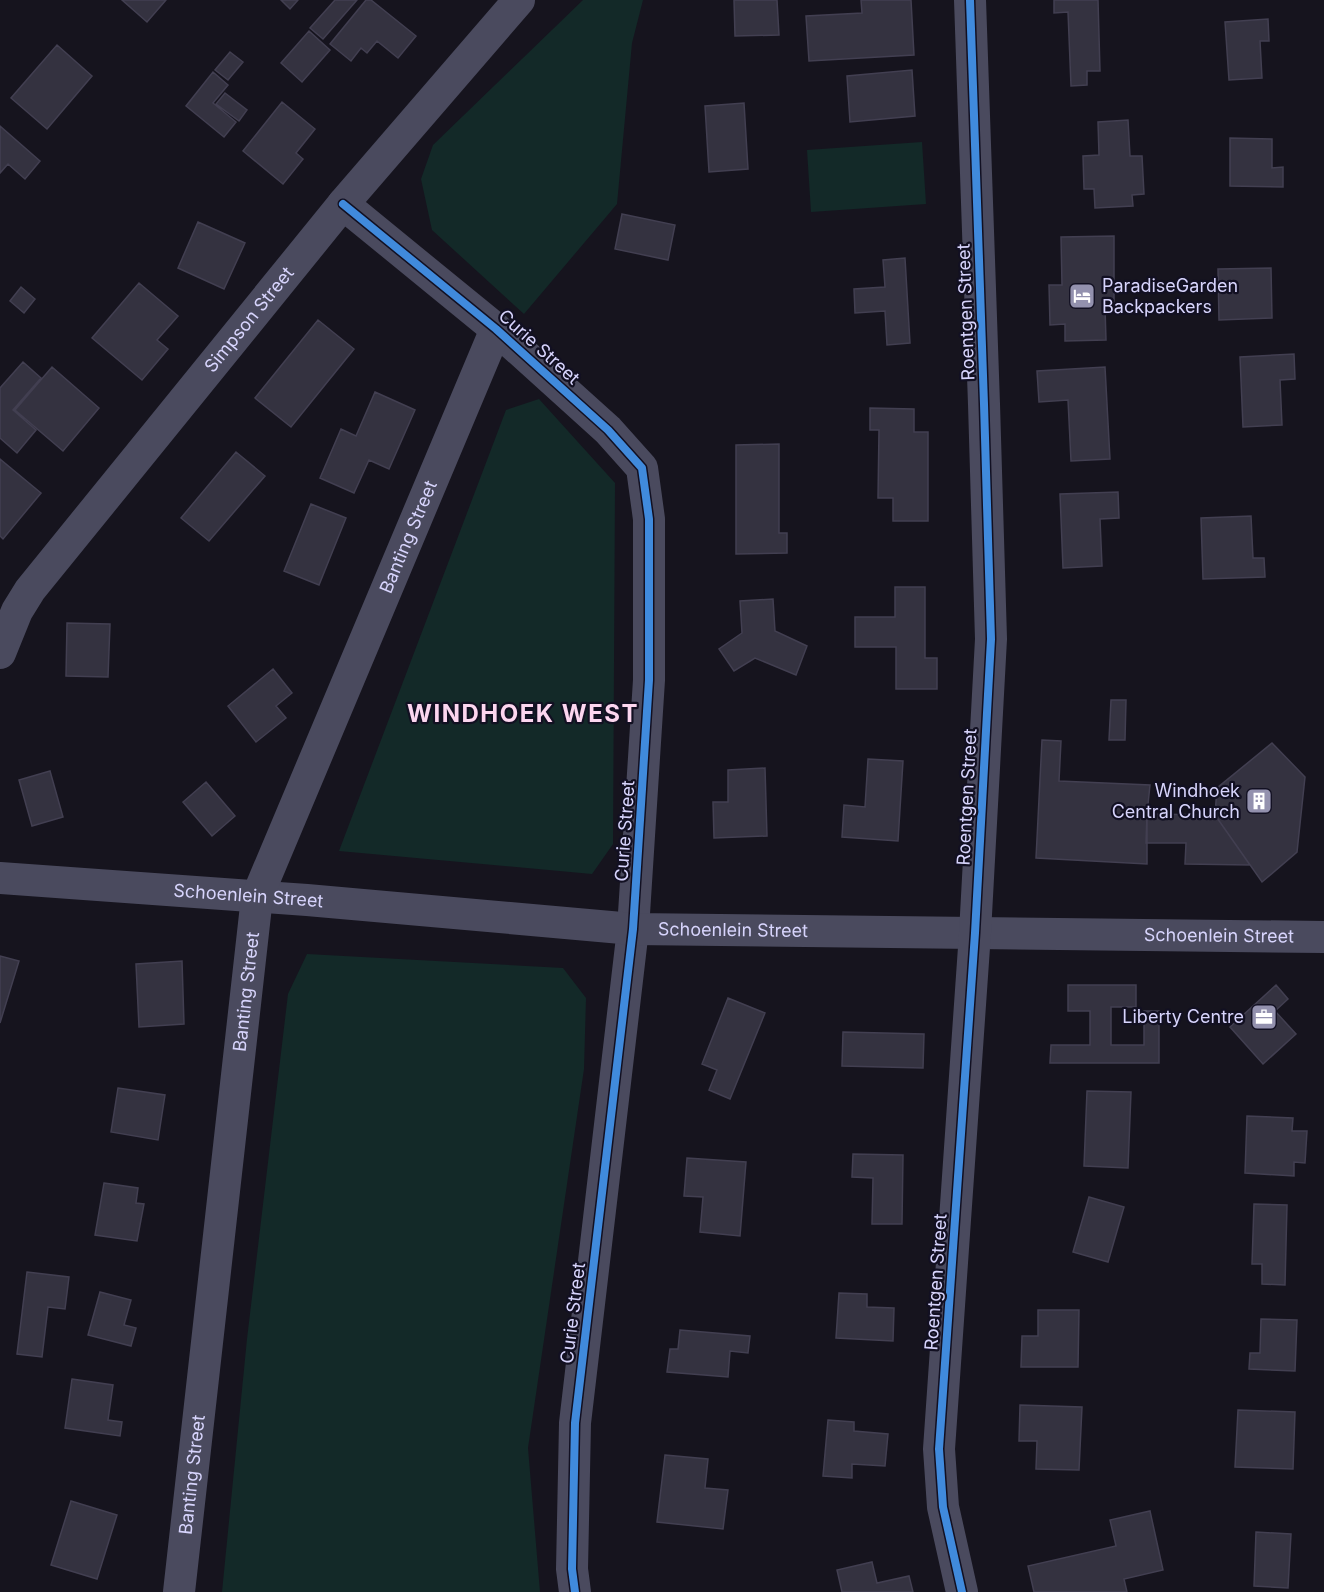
<svg xmlns="http://www.w3.org/2000/svg" width="1324" height="1592" viewBox="0 0 1324 1592" font-family="Inter,sans-serif">
<style>
.green{fill:#132928}
.building{fill:#343240;stroke:#423f51;stroke-width:1.5}
.lines{fill:none;stroke-linecap:round;stroke-linejoin:round}
.minor{stroke:#4a4a5e;stroke-width:32}
.cycleway-casing{stroke:#121022;stroke-width:11}
.cycleway{stroke:#408adc;stroke-width:8}
.labels{text-anchor:middle;stroke-width:4.5;stroke-linejoin:round;paint-order:stroke}
.poi-label{font-size:18px;fill:#d7d4fc;stroke:#121022;text-anchor:end}
.street-label{font-size:18px;fill:#d7d4fc;stroke:#121022}
.district-label{font-size:24px;font-weight:bold;letter-spacing:1.5px;fill:#fcd6ef;stroke:#121022}
</style>
<rect width="100%" height="100%" fill="#16141e"/>
<!-- green -->
<path class="green" d="M583 0H643L632 43 617 204 524 314 432 230 421 179 433 145Z
M922 142 926 204 811 212 807 150Z
M539 399 615 483 613 844 592 874 339 851 506 410Z
M307 954 563 968 586 998 584 1069 528 1448 540 1592H222L247 1339 288 994Z"/>
<!-- building -->
<path class="building" d="M122 0H166L147 22Z
M281 0H298L290 9Z
M335 0H357L323 39 310 28Z
M366 0H371L416 36 398 58 377 41 367 53 361 48 351 61 330 44Z
M734 0H777L779 35 735 36Z
M861 0H911L914 55 809 61 806 16 862 13Z
M1054 0H1098L1100 71H1087V85L1071 86 1068 12 1054 13Z
M1268 19 1269 41H1260L1262 78 1229 80 1225 22Z
M309 31 330 50 302 82 281 63Z
M57 45 92 76 47 129 11 98Z
M230 52 243 62 228 80 215 70Z
M912 70 915 116 850 122 847 76Z
M213 72 228 85 213 103 236 122 224 137 186 106Z
M225 93 247 110 239 121 216 104Z
M282 102 315 129 296 153 303 159 283 184 243 151Z
M744 103 748 169 709 172 705 106Z
M1128 120 1130 156H1142L1144 194 1132 195 1133 206 1095 208 1094 189H1084L1083 156 1099 155 1098 122Z
M0 126 40 161 25 179 8 164 0 173Z
M1230 138 1272 139V168L1283 167V187L1230 186Z
M622 214 675 225 668 260 615 249Z
M198 222 245 243 224 289 178 268Z
M1114 236V307H1105L1106 340 1065 341V324L1050 325 1049 285H1062L1061 237Z
M905 258 910 343 887 345 885 311 855 313 854 289 885 287 883 260Z
M1271 268 1272 318 1219 320 1218 269Z
M139 283 178 316 157 340 168 349 142 380 92 338Z
M21 287 35 299 24 313 10 301Z
M318 320 354 349 291 427 255 398Z
M1294 354 1295 379 1280 380 1282 425 1243 427 1240 357Z
M23 362 41 378 13 410 36 430 17 453 0 438V388Z
M52 367 99 408 63 451 15 410Z
M1105 367 1110 459 1071 461 1068 400 1039 402 1037 371Z
M375 392 415 410 389 469 369 460 354 493 320 478 341 429 356 436Z
M870 408 914 409V432H928V521H893V498H878L879 430H870Z
M779 444V533H787V553L736 554V445Z
M236 452 265 476 209 541 181 518Z
M0 459 41 493 3 539 0 536Z
M1118 492 1119 518 1100 519 1102 566 1063 568 1060 494Z
M311 504 346 518 319 585 284 571Z
M1251 516 1253 558H1264L1265 577 1203 579 1201 518Z
M895 587H925V658H937V689H896V647H855V617H895Z
M773 599 775 631 807 646 796 675 755 658 734 671 719 649 742 633 740 601Z
M67 623 110 624 108 677 66 676Z
M273 669 292 693 276 706 286 718 256 742 228 706Z
M1111 700H1126L1125 740H1109Z
M1042 740 1061 741 1059 781 1150 785 1147 814V864L1036 858Z
M1272 743 1305 777 1297 852 1262 882 1215 815 1217 788Z
M868 759 903 761 898 841 842 837 844 805 865 807Z
M765 768 767 836 714 838 713 802H728V770Z
M50 771 63 817 32 826 19 780Z
M206 782 235 816 212 836 183 802Z
M1147 814 1215 815 1250 865 1185 864 1186 843H1146Z
M0 956 19 961 0 1023Z
M182 961 184 1024 139 1027 136 964Z
M1068 985H1136V1007H1111V1045H1144V1011H1159V1063H1050L1051 1045H1090V1011H1068Z
M1276 985 1288 999 1275 1011 1296 1034 1263 1064 1230 1027Z
M728 998 765 1013 730 1099 709 1090 717 1070 702 1064Z
M843 1032 924 1034 923 1068 842 1066Z
M118 1088 165 1095 158 1140 111 1132Z
M1087 1091 1131 1092 1128 1168 1084 1166Z
M1247 1116 1293 1118 1292 1131H1307L1305 1163 1294 1162V1176L1245 1173Z
M853 1154 903 1155 902 1224H872L873 1178 852 1177Z
M687 1158 746 1162 740 1236 700 1232 703 1197 684 1196Z
M104 1183 138 1188 136 1203 144 1204 137 1241 95 1235Z
M1089 1197 1124 1207 1108 1262 1073 1252Z
M1254 1204 1287 1205 1285 1285 1262 1284V1264H1252Z
M27 1272 69 1277 65 1309 48 1307 42 1357 17 1354Z
M100 1292 131 1300 124 1325 136 1328 131 1346 88 1335Z
M839 1293 867 1294V1307L894 1308 893 1341 836 1338Z
M1038 1310H1079L1078 1367H1021L1022 1336H1038Z
M1261 1319 1297 1320 1295 1371 1249 1369 1250 1353H1260Z
M680 1330 750 1336 748 1353 730 1351 728 1377 667 1372 670 1349H678Z
M72 1379 113 1385 108 1420 122 1422 120 1436 65 1428Z
M1020 1405 1082 1407 1079 1470 1036 1469 1037 1441H1019Z
M1238 1410 1295 1412 1293 1469 1235 1467Z
M828 1420 854 1422V1431L888 1434 885 1466 852 1464V1478L823 1476Z
M665 1455 708 1459 705 1488 728 1490 723 1529 657 1522Z
M71 1501 117 1515 97 1579 51 1565Z
M1150 1511 1163 1570 1124 1579 1127 1592H1034L1028 1566 1116 1546 1110 1520Z
M1256 1532 1291 1534 1288 1588 1254 1586Z
M872 1562 877 1583 909 1576 913 1592H842L837 1570Z"/>
<g class="lines">
<!-- minor -->
<g class="minor">
<path d="M343 204 496 329 608 430 642 468 649 519V680L633 929 575 1423 572 1569 575 1592"/>
<path id="s1" d="M0 653 17 611 30 590 343 204 519 0"/>
<path id="s2" d="M0 878 307 900 633 929 1324 937"/>
<path id="s3" d="M179 1592 257 897 496 329"/>
<path d="M962 1592 943 1507 939 1449 975 933 991 639 984 404 970 0"/>
</g>
<defs>
<path id="cycleway" d="M343 204 496 329 608 430 642 468 649 519V680L633 929 575 1423 572 1569 575 1592
M962 1592 943 1507 939 1449 975 933 991 639 984 404 970 0"/>
</defs>
<!-- cycleway casing -->
<use href="#cycleway" class="cycleway-casing"/>
<!-- cycleway -->
<use href="#cycleway" class="cycleway"/>
</g>
<!-- icons -->
<defs>
<symbol id="hotel-square" viewBox="-11 -11 22 22"><rect x="-9" y="-9" width="18" height="18" rx="4" fill="#9391ae" stroke="#121022"/><path d="M-6-4.5h1.5V1H6V5H4.5V3h-9V5H-6ZM-4 0a1.8 1.8 0 1 1 3.6 0ZM.5 0V-2.5h3Q6-2.5 6 0Z" fill="#fff"/></symbol>
<symbol id="building-square" viewBox="-11 -11 22 22"><rect x="-9" y="-9" width="18" height="18" rx="4" fill="#9391ae" stroke="#121022"/><path d="M-4-6H4V6H1V3H-1V6H-4ZM-2.5-4.3h1.7v1.8h-1.7ZM.8-4.3h1.7v1.8H.8ZM-2.5-1h1.7V.8h-1.7ZM.8-1h1.7V.8H.8Z" fill="#fff"/></symbol>
<symbol id="office-square" viewBox="-11 -11 22 22"><rect x="-9" y="-9" width="18" height="18" rx="4" fill="#9391ae" stroke="#121022"/><path d="M-6-3h4V-5.5h4V-3h4V5H-6ZM-1-4.5V-3h2v-1.5ZM-6 0V1H6V0Z" fill="#fff"/></symbol>
</defs>
<g fill-rule="evenodd">
<use href="#hotel-square" x="1067" y="281" width="30" height="30"/>
<use href="#building-square" x="1244" y="786" width="30" height="30"/>
<use href="#office-square" x="1249" y="1002" width="30" height="30"/>
</g>
<g class="labels">
<!-- poi labels -->
<g class="poi-label">
<text x="1102" y="292" text-anchor="start">ParadiseGarden<tspan x="1102" dy="21">Backpackers</tspan></text>
<text x="1240" y="797">Windhoek<tspan x="1240" dy="21">Central Church</tspan></text>
<text x="1244" y="1023">Liberty Centre</text>
</g>
<!-- street labels -->
<g class="street-label">
<text transform="translate(966 312) rotate(-92)" y="6">Roentgen Street</text>
<text dy="6" stroke="none"><textPath href="#s1" startOffset="418">Simpson Street</textPath></text>
<text transform="translate(539 347) rotate(42)" y="6">Curie Street</text>
<text dy="6" stroke="none"><textPath href="#s3" startOffset="1090">Banting Street</textPath></text>
<text transform="translate(967 797) rotate(-87)" y="6">Roentgen Street</text>
<text transform="translate(625 831) rotate(-86)" y="6">Curie Street</text>
<text dy="6" stroke="none"><textPath href="#s2" startOffset="249">Schoenlein Street</textPath></text>
<text dy="6" stroke="none"><textPath href="#s2" startOffset="735">Schoenlein Street</textPath></text>
<text dy="6" stroke="none"><textPath href="#s2" startOffset="1221">Schoenlein Street</textPath></text>
<text dy="6" stroke="none"><textPath href="#s3" startOffset="604">Banting Street</textPath></text>
<text transform="translate(936 1282) rotate(-86)" y="6">Roentgen Street</text>
<text transform="translate(573 1313) rotate(-83)" y="6">Curie Street</text>
<text dy="6" stroke="none"><textPath href="#s3" startOffset="118">Banting Street</textPath></text>
</g>
<!-- district labels -->
<g class="district-label">
<text x="523" y="722">WINDHOEK WEST</text>
</g>
</g>
</svg>
